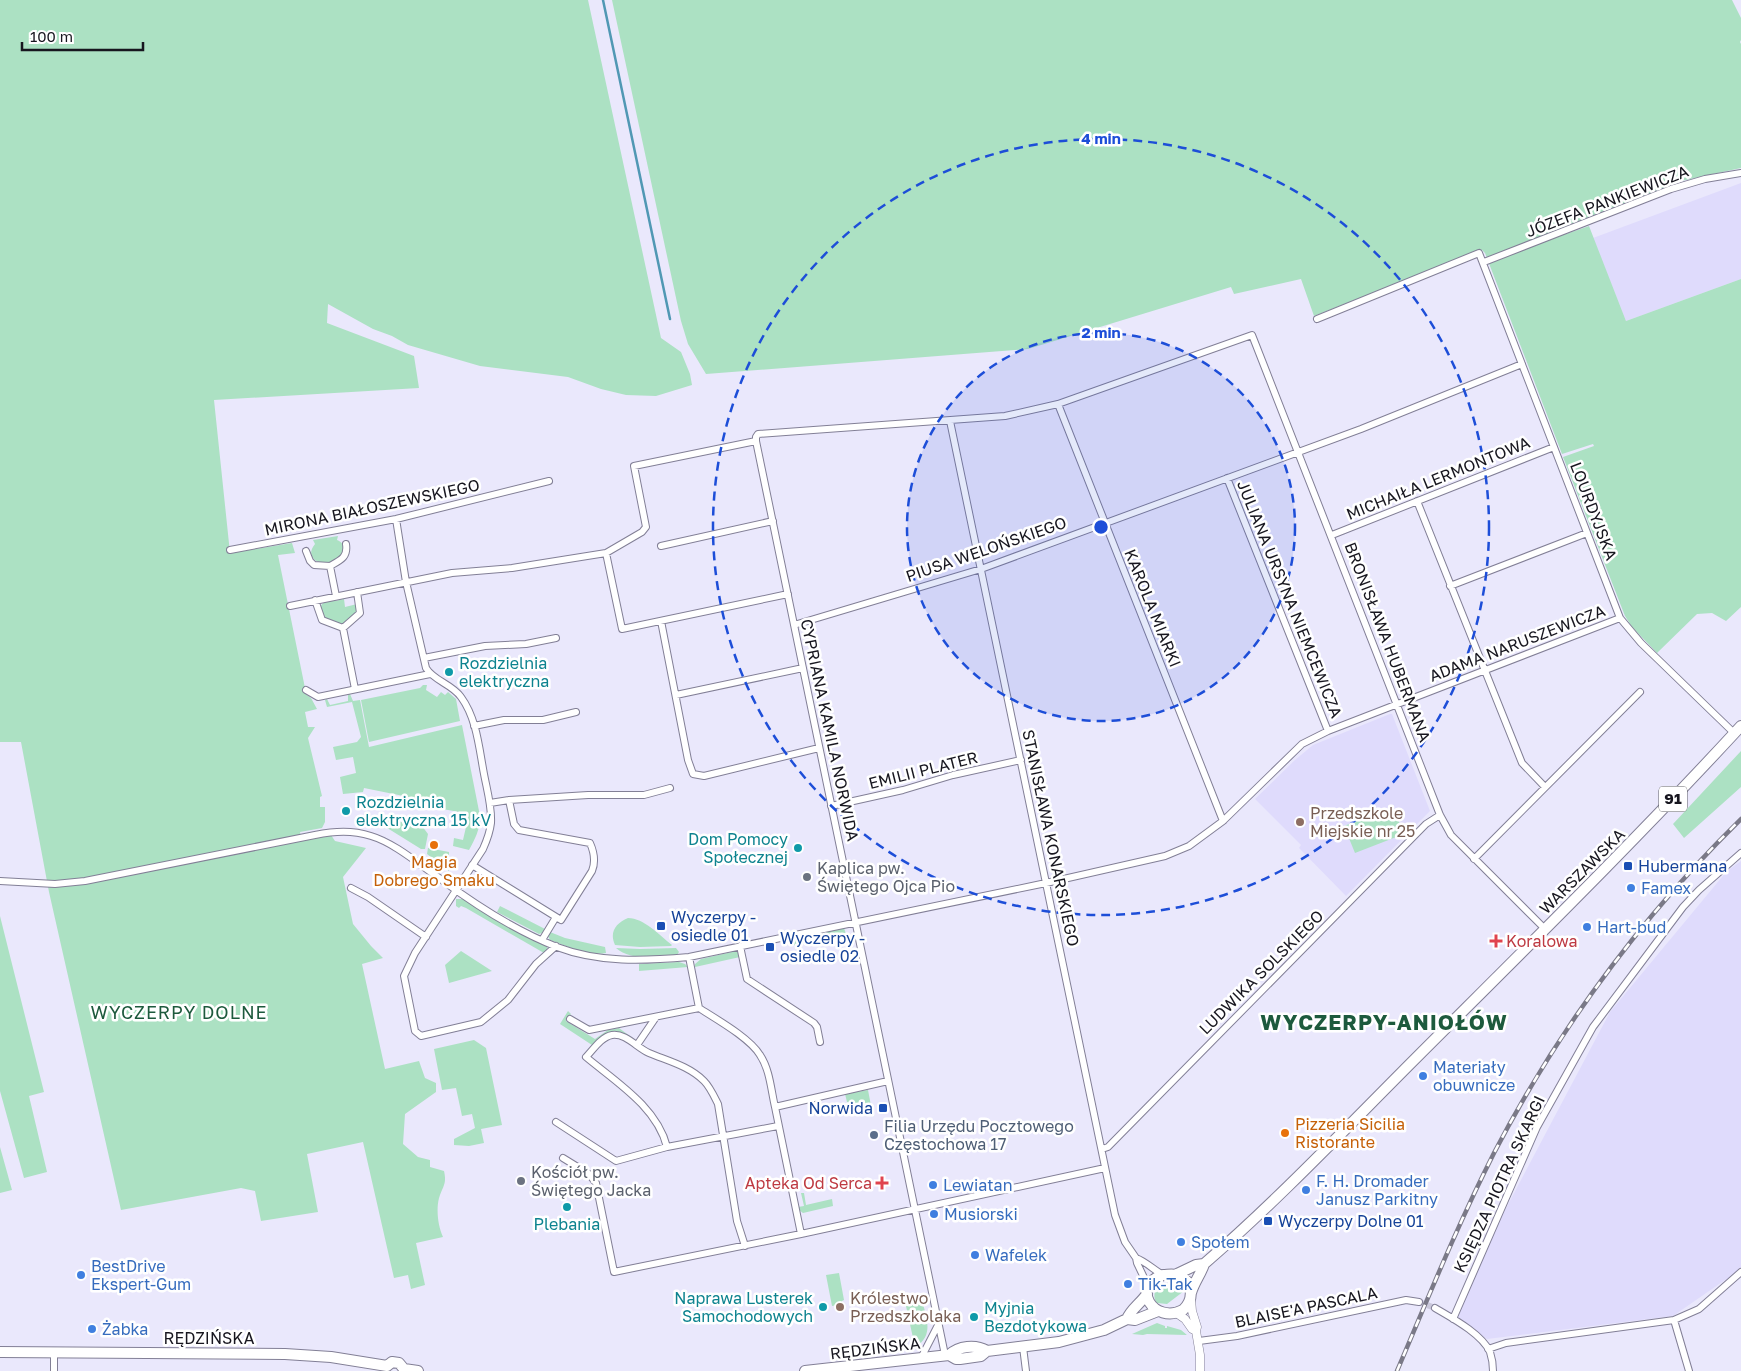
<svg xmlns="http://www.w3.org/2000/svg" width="1741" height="1371" viewBox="0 0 1741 1371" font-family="'Golos Text',sans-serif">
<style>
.built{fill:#dfdbfc}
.green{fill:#ace1c3}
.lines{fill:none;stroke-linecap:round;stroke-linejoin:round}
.stream{stroke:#5098b4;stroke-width:2.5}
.minor-tunnel{stroke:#cac8db;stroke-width:6;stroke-dasharray:6 3;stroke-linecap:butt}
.minor-casing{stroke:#827f96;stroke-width:8}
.tertiary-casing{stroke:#827f96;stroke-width:9}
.primary-casing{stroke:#827f96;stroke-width:12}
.minor{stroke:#fff;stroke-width:6}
.tertiary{stroke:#fff;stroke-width:8}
.primary{stroke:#fff;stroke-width:10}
.rail-casing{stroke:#7a7987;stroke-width:4.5}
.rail{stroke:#fff;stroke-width:2.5;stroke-dasharray:8;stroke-linecap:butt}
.ring{fill:none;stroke:#1d4ed8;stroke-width:2.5;stroke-dasharray:9 6}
.culture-dot{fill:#0f9aa8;stroke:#fff;stroke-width:2}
.education-dot{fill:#8d6e63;stroke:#fff;stroke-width:2}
.food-dot{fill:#e8710a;stroke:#fff;stroke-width:2}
.transit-dot{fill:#1a4fb4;stroke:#fff;stroke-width:2}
.worship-dot{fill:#6b7280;stroke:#fff;stroke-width:2}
.shop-dot{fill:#3f7fe0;stroke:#fff;stroke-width:2}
.health-dot{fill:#e0444e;stroke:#fff;stroke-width:2}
.service-dot{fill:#5c6f8a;stroke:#fff;stroke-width:2}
.labels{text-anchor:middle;stroke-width:5;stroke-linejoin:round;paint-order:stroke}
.shield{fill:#fff;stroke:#5d5c62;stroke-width:1}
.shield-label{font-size:15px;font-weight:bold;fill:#17161f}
.street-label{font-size:16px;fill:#17161f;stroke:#fff}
.culture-label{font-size:16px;fill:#0d838f;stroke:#fff;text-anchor:start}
.education-label{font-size:16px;fill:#785e54;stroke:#fff;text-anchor:start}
.food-label{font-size:16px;fill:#c56008;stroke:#fff}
.transit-label{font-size:16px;fill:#164399;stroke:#fff;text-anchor:start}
.worship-label{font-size:16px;fill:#5b616d;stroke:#fff;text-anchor:start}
.shop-label{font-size:16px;fill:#366cbe;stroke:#fff;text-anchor:start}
.health-label{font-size:16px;fill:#be3a42;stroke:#fff;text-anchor:start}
.service-label{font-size:16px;fill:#4e5e75;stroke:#fff;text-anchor:start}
.neighbourhood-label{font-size:18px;letter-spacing:1px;fill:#1d5a3d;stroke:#fff}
.district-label{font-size:21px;font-weight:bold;letter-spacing:1px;fill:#1d5a3d;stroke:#fff}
.centre{fill:#1d4ed8;stroke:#fff;stroke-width:2.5}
.ring-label{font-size:15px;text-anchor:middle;font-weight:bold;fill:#1d4ed8;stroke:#fff;stroke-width:5;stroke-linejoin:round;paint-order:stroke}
</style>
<rect width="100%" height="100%" fill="#eae8fc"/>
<!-- built -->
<path class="built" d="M1741 183V279L1626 321 1593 238Z
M1390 714H1392L1430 811 1346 896 1299 848 1301 845 1255 799 1295 760 1313 745Z
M1741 861V1276L1725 1280 1673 1316 1487 1339 1458 1317 1485 1248 1610 1012 1727 871Z"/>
<!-- green -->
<path class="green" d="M0 0H588L661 338 681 352 690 374 692 385 656 396 626 395 601 389 568 377 480 366 408 345 392 336 373 329 328 304 327 323 414 356 419 388 214 400 230 553 292 543 295 553 278 555 305 688 303 692 311 698 317 709 305 712 308 727H315L308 738 322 796 320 797V807H325V822L322 828 300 832 302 841 331 835 335 841 366 848 343 877 353 924 371 946 383 958 362 964 385 1069 419 1061 425 1078 436 1083V1092L405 1114 403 1144 418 1157 430 1160V1167L444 1171C447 1184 443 1186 439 1198 436 1210 438 1226 443 1237L416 1243 425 1285 411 1289 408 1275 394 1278 363 1142 307 1154 318 1212 261 1221 255 1191 241 1188 121 1210 49 892 21 742H0Z
M612 0H1732L1741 18V40L1740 42 1741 44V168L1681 181 1563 227 1566 234 1589 226 1626 321 1741 279V607L1726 621 1712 613 1697 614 1657 653 1632 627 1625 616 1563 457 1594 446 1593 444 1562 454 1485 253 1482 250 1314 316 1301 279 1234 294 1231 287 1028 349 706 374 688 344 681 321Z
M338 536 337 540C346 544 345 549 341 557 338 559 333 561 329 562 316 565 305 556 315 544L313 540Z
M335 599V601L344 599 345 607 357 604C359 615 350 619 342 625L324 619 320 608C322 601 328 601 335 599Z
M423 685H427L426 690 437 697 441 692 445 695 448 692 456 699 460 721 369 742 361 700 420 688Z
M350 694 353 701 360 700 369 747 462 725 480 816C480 830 475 839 469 850L453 846 454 838 463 840 466 827 456 826 459 812 437 808 438 803 364 788 363 792 343 794 340 777 356 773 353 757 336 760 333 747 357 742 361 737 352 702 327 707 325 700 327 699 330 705 348 701V695Z
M1741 751V787L1684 838 1673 824Z
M1393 807 1404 834 1355 853 1344 826Z
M376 817 422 826 428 834 425 849H421L384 826 374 823Z
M428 848 449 852V871L427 854Z
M456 899H463L511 928 547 946V951L544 953 466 908 461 906 459 908 456 906Z
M500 906 545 929 542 933 539 934 497 912Z
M0 916 44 1092 29 1096 47 1172 24 1178 0 1091Z
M628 918C644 918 659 935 672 945L671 946 640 947 615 945C609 932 616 923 628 918Z
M844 928 846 934 791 946 789 940Z
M550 932 565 938 605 947 606 953C588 956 566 946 550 940L548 936Z
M616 948 640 949 676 948 679 952 677 955C658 956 632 962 616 948Z
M461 951 492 971 449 983 445 965Z
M736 951 739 953 740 957 695 967V964L701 959Z
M679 962 685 964 688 967 639 971V964Z
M568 1011 571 1014 566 1021 595 1039 608 1030 619 1028 635 1040 621 1034 592 1045 560 1024Z
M474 1040 486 1048 502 1125 481 1129 484 1143 469 1146 454 1145V1139L475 1128 472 1114 462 1116 456 1088 442 1090 434 1049Z
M868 1090 872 1111 847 1102 845 1094Z
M0 1147 12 1190 0 1193Z
M801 1193H804L806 1205 832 1199 833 1206 803 1213 799 1210 798 1207 804 1206Z
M839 1273 844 1300 842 1301V1304L832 1306 826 1275Z
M1165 1283H1178L1182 1284 1184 1291 1167 1304 1157 1303C1151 1295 1156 1286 1165 1283Z
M920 1293C924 1312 937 1335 915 1347L904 1297Z
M1157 1323 1165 1326V1328H1167V1326L1181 1330 1187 1335 1147 1334 1143 1335 1132 1334Z"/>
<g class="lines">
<!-- stream -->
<path class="stream" d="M603 0 670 319"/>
<!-- minor-tunnel -->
<path class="minor-tunnel" d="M1419 1302 1435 1308"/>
<defs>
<path id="minor" d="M1484 262 1671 189 1705 179 1741 173
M1317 319 1479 253 1620 618 1641 643 1734 733
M1058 404 1223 821
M950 421 1115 1215 1125 1242 1136 1258 1137 1263 1148 1286
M1227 478 1328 731
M1417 501 1522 763 1545 787
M396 519 406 582 426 668C434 681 452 684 461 697 477 719 479 748 484 774 487 790 492 807 491 823 490 832 487 840 483 849L415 953 404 976 415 1031 421 1036 481 1022 508 1000 536 964 556 946
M1332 535 1554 447
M661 546 773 521
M230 550 396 519 549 481
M306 551 310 561 314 565 330 566
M606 553 622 629 788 594
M1450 586 1587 533
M336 596 330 566C341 560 348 557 346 544
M315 600 322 620 343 628 360 613 357 592
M290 606 452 573 512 568 606 553 642 532 646 527 634 466 756 441
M661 621 688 760 693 774 704 776 819 748
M794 625 981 569 1361 429 1522 364
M343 628 355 689
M424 658 485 646 526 644 556 638
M306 690 318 697 430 674
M676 695 803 668
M474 726 504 720H543L576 712
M490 803 509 800 588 795H644L670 788
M831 806 903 790 953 775 1021 760
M1474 859 1640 692
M472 865 561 920 592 871C596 861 594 852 590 843L519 830 514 824 509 800
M0 881 55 884 85 881 315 835C335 831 352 830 371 836 395 843 421 866 442 880 477 906 516 931 557 947 599 963 644 961 689 957L1046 883 1165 856 1189 846 1223 821 1302 744 1328 731 1620 618
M351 888 368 897 426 937
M542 940 556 917
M740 946 747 979 814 1023 817 1027 820 1042
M689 957 699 1008C716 1019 750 1038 760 1055 770 1070 771 1090 775 1107
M570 1019 589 1030 699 1008
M637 1045 656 1017
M556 1122 616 1161 667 1147 778 1126
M667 1147C657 1107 616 1082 586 1057 593 1050 601 1037 612 1035 626 1033 637 1048 649 1053 668 1061 689 1066 704 1081 710 1087 714 1096 718 1104L737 1221 745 1246
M1102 1149 1108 1147 1426 824 1440 815
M563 1158 589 1174 596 1183 614 1272 801 1234 1105 1168
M801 1234 775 1107 888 1081
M1136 1258C1145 1261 1154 1270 1163 1275
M1435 1308C1452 1318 1482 1334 1490 1352 1492 1358 1493 1365 1493 1371
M1453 1319 1537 1127 1593 1027 1683 907 1699 890 1741 853
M1674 1320 1699 1309 1741 1272
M1199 1341 1237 1336 1406 1300 1419 1302
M1023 1347 1026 1371
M1488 1349 1506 1343 1674 1320 1689 1371
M945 1355 756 441V437L758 434 1005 416 1058 404 1252 335 1440 815 1451 835 1545 929
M921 1358 938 1325
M54 1371V1352"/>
<path id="tertiary" d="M1191 1299 1192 1311 1197 1327 1196 1331 1200 1355V1371
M1175 1312 1185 1319 1192 1329 1196 1331"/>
<path id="primary" d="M1163 1275C1168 1275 1174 1273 1179 1276 1194 1282 1194 1300 1183 1310 1154 1325 1129 1286 1163 1275Z
M1175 1275 1196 1265 1204 1264
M1191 1293C1194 1282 1201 1274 1204 1264 1278 1200 1346 1128 1415 1059 1525 949 1636 840 1741 726
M1127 1319C1131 1309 1140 1304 1147 1294
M0 1352 285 1354 331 1357 387 1366
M949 1355 956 1359H960L981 1356 987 1351 1059 1342 1104 1330 1127 1319 1135 1320 1158 1311
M949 1355C959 1346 975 1344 987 1351
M387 1366 392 1362 399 1363 404 1369
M404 1369 418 1371
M805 1371 949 1355"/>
</defs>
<!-- minor casing -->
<use href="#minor" class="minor-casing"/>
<!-- tertiary casing -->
<use href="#tertiary" class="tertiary-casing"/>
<!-- primary casing -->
<use href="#primary" class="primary-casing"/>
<!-- minor -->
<use href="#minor" class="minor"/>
<!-- tertiary -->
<use href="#tertiary" class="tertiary"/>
<!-- primary -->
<use href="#primary" class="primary"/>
<defs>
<path id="rail" d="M1397 1371C1428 1298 1458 1224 1494 1153 1558 1030 1642 916 1741 819"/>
</defs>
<!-- rail casing -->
<use href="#rail" class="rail-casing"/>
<!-- rail -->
<use href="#rail" class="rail"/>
</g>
<!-- distance rings -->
<circle cx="1101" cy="527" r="194" fill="#1d4ed8" fill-opacity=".12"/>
<g class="ring">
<circle cx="1101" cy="527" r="194"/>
<circle cx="1101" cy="527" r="388"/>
</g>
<!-- markers -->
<g class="culture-dot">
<circle cx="449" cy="672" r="5"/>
<circle cx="346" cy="811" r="5"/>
<circle cx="798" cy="848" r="5"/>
<circle cx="567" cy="1207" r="5"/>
<circle cx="823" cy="1307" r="5"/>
<circle cx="974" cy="1317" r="5"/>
</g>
<g class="education-dot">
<circle cx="1300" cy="822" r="5"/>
<circle cx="840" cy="1307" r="5"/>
</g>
<g class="food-dot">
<circle cx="434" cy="845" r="5"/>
<circle cx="1285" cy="1133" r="5"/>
</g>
<g class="transit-dot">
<rect x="1623" y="861" width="10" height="10" rx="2.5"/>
<rect x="656" y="921" width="10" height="10" rx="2.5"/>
<rect x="765" y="942" width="10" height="10" rx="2.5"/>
<rect x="878" y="1103" width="10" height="10" rx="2.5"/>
<rect x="1263" y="1216" width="10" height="10" rx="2.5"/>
</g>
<g class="worship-dot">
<circle cx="807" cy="877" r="5"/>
<circle cx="521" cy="1181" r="5"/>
</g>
<g class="shop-dot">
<circle cx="1631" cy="888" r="5"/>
<circle cx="1587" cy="927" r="5"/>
<circle cx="1423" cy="1076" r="5"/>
<circle cx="933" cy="1185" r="5"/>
<circle cx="1306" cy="1190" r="5"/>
<circle cx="934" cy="1214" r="5"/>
<circle cx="1181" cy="1242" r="5"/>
<circle cx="975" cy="1255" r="5"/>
<circle cx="81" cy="1275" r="5"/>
<circle cx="1128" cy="1284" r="5"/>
<circle cx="92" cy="1329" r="5"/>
</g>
<g class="health-dot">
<path d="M1493.5 933.5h5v5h5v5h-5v5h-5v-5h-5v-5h5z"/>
<path d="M879.5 1175.5h5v5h5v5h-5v5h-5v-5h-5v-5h5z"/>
</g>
<circle class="service-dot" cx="874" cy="1135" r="5"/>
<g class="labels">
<!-- shield labels -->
<rect class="shield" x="1659" y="786.5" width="28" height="25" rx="4"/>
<g class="shield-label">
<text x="1673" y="804">91</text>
</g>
<!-- street labels -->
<g class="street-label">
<text transform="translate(1607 201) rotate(-21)" y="6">JÓZEFA PANKIEWICZA</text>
<text transform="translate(1438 478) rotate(-22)" y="6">MICHAIŁA LERMONTOWA</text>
<text transform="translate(372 507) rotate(-12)" y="6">MIRONA BIAŁOSZEWSKIEGO</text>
<text transform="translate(1594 511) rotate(69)" y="6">LOURDYJSKA</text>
<text transform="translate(986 549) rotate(-19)" y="6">PIUSA WELOŃSKIEGO</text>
<text transform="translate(1290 599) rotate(68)" y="6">JULIANA URSYNA NIEMCEWICZA</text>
<text transform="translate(1153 608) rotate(68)" y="6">KAROLA MIARKI</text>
<text transform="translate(1388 642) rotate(69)" y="6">BRONISŁAWA HUBERMANA</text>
<text transform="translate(1517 643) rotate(-21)" y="6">ADAMA NARUSZEWICZA</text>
<text transform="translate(830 730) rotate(78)" y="6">CYPRIANA KAMILA NORWIDA</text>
<text transform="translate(923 770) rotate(-14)" y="6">EMILII PLATER</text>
<text transform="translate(1051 838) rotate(78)" y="6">STANISŁAWA KONARSKIEGO</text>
<text transform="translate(1582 871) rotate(-45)" y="6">WARSZAWSKA</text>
<text transform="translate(1261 972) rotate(-45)" y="6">LUDWIKA SOLSKIEGO</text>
<text transform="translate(1499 1184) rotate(-65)" y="6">KSIĘDZA PIOTRA SKARGI</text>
<text transform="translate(1306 1307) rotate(-12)" y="6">BLAISE'A PASCALA</text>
<text x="209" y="1344">RĘDZIŃSKA</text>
<text transform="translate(875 1348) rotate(-7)" y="6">RĘDZIŃSKA</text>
</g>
<!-- culture labels -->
<g class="culture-label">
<text x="459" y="669">Rozdzielnia<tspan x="459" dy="18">elektryczna</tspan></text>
<text x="356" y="808">Rozdzielnia<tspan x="356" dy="18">elektryczna 15 kV</tspan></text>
<text x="788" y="845" text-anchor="end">Dom Pomocy<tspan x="788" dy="18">Społecznej</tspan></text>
<text x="567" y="1230" text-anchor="middle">Plebania</text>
<text x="813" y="1304" text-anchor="end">Naprawa Lusterek<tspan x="813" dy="18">Samochodowych</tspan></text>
<text x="984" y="1314">Myjnia<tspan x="984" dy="18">Bezdotykowa</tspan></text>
</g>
<!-- education labels -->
<g class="education-label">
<text x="1310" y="819">Przedszkole<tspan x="1310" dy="18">Miejskie nr 25</tspan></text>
<text x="850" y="1304">Królestwo<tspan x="850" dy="18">Przedszkolaka</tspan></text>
</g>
<!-- food labels -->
<g class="food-label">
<text x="434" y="868">Magia<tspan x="434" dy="18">Dobrego Smaku</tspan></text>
<text x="1295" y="1130" text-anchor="start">Pizzeria Sicilia<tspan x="1295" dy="18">Ristorante</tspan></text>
</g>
<!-- transit labels -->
<g class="transit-label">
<text x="1638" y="872">Hubermana</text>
<text x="671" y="923">Wyczerpy -<tspan x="671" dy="18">osiedle 01</tspan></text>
<text x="780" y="944">Wyczerpy -<tspan x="780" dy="18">osiedle 02</tspan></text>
<text x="873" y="1114" text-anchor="end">Norwida</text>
<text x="1278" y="1227">Wyczerpy Dolne 01</text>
</g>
<!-- worship labels -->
<g class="worship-label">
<text x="817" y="874">Kaplica pw.<tspan x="817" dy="18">Świętego Ojca Pio</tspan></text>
<text x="531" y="1178">Kościół pw.<tspan x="531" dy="18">Świętego Jacka</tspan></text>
</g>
<!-- shop labels -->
<g class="shop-label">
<text x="1641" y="894">Famex</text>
<text x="1597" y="933">Hart-bud</text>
<text x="1433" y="1073">Materiały<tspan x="1433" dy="18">obuwnicze</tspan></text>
<text x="1316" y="1187">F. H. Dromader<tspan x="1316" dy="18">Janusz Parkitny</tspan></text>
<text x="943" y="1191">Lewiatan</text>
<text x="944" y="1220">Musiorski</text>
<text x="1191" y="1248">Społem</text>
<text x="985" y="1261">Wafelek</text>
<text x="91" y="1272">BestDrive<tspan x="91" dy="18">Ekspert-Gum</tspan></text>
<text x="1138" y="1290">Tik-Tak</text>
<text x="102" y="1335">Żabka</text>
</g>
<!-- health labels -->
<g class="health-label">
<text x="1506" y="947">Koralowa</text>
<text x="872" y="1189" text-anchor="end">Apteka Od Serca</text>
</g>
<!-- service labels -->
<g class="service-label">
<text x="884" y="1132">Filia Urzędu Pocztowego<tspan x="884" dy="18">Częstochowa 17</tspan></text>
</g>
<!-- neighbourhood labels -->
<g class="neighbourhood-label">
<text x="179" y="1019">WYCZERPY DOLNE</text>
</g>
<!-- district labels -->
<g class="district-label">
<text x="1384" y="1030">WYCZERPY-ANIOŁÓW</text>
</g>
</g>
<circle cx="1101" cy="527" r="8" class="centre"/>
<g class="ring-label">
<text x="1101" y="144">4 min</text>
<text x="1101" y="338">2 min</text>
</g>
<!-- scale -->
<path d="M22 42v8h121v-8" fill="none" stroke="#17161f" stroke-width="2.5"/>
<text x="30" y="42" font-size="15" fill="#17161f" stroke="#ffffff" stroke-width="4" paint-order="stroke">100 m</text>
</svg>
